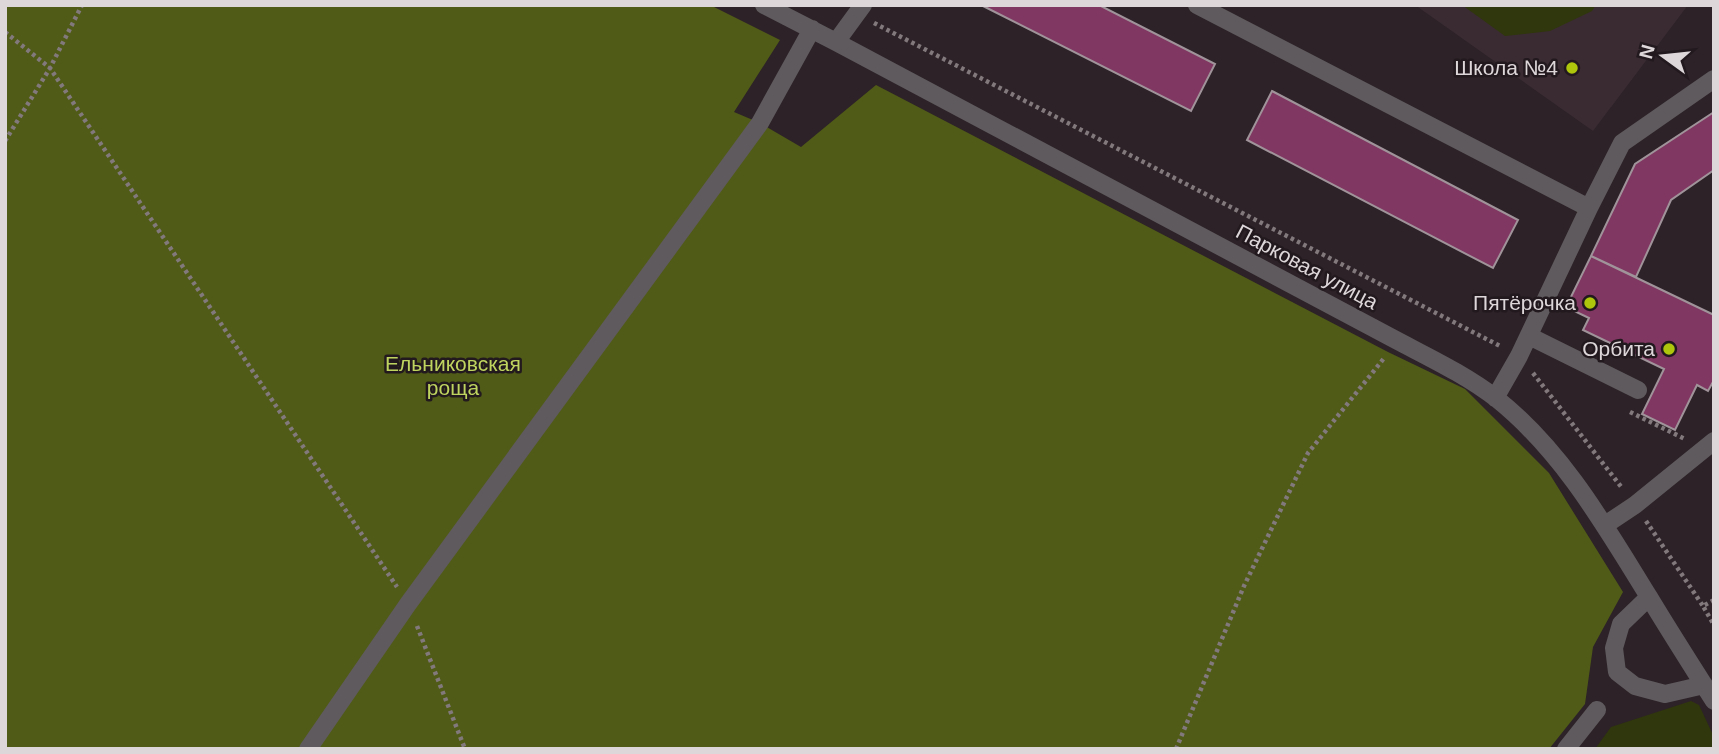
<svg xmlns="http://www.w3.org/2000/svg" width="1719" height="754" viewBox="0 0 1719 754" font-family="Helvetica,sans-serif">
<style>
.built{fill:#3a2b32}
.green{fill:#30370c}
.forest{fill:#505b17}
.building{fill:#803761;stroke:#a0949a;stroke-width:2}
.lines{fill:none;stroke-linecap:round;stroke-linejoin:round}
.path{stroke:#82797d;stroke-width:4.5;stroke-dasharray:3.5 3.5;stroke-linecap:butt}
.minor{stroke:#5f5a5d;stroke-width:18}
.poi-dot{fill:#aec60c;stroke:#22191e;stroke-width:2.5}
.labels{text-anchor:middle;stroke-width:5;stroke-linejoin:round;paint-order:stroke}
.poi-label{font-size:21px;fill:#ded7da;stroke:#22191e;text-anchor:end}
.street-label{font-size:21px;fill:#ded7da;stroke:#22191e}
.park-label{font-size:21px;fill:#bfd45f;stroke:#22191e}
</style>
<rect width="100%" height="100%" fill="#2c2227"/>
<!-- built -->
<path class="built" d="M1415 5H1688L1593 131Z"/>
<!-- green -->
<path class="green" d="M1462 5H1596L1592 11 1550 31 1505 36Z
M1691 701 1699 705 1714 737V749H1595L1611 727Z"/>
<!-- forest -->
<path class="forest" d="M5 5H710L780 40 734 112 760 123 801 147 876 85 1388 352 1465 389 1549 473 1623 592 1593 647 1585 704 1549 749H5Z"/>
<!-- building -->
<path class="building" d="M981 5H1099L1215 64 1191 111Z
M1272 91 1518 220 1493 268 1247 140Z
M1714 112V170L1671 200 1636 277 1591 256 1635 164Z
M1591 256 1714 315V380L1708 391 1697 385 1675 430 1642 414 1664 369 1583 330 1589 318 1566 307Z"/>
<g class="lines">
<!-- path -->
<path class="path" d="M874 23 1500 346
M5 32 50 68 397 587
M5 141 50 68 82 5
M1533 373 1622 488
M1630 412 1685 439
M1646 521 1703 606
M1714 600 1703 606 1714 625
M417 626 465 749
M1176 749 1244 586 1308 453 1385 357"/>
<!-- minor -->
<path class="minor" d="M764 5 836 42 1396 340C1430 358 1466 375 1497 399 1563 452 1605 526 1649 597 1670 632 1692 666 1714 701
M1197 5 1589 208
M836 42 863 5
M1529 336 1638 390
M1495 398 1519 356 1589 208 1622 143 1714 79
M1605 525 1635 505 1714 441
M1649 597 1621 624 1614 648 1617 672 1635 686 1665 694 1704 685
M308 749 408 604 760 123 812 29
M1566 749 1597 710"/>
</g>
<!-- markers -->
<g class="poi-dot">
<circle cx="1572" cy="68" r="7"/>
<circle cx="1590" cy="303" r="7"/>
<circle cx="1669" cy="349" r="7"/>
</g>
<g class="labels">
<!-- poi labels -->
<g class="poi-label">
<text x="1558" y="75">Школа №4</text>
<text x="1576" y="310">Пятёрочка</text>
<text x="1655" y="356">Орбита</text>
</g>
<!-- street labels -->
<g class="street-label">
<text transform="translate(1307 267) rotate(28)" y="7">Парковая улица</text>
</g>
<!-- park labels -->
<g class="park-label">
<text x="453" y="371">Ельниковская<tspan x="453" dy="24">роща</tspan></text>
</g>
</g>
<!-- border -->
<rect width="1719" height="754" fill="none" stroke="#ded7da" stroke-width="14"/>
<!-- north arrow -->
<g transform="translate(1663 56) rotate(285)" stroke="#22191e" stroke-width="5" paint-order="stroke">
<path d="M0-5L12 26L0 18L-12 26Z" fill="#ded7da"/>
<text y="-10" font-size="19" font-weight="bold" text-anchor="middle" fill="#ded7da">N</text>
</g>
</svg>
